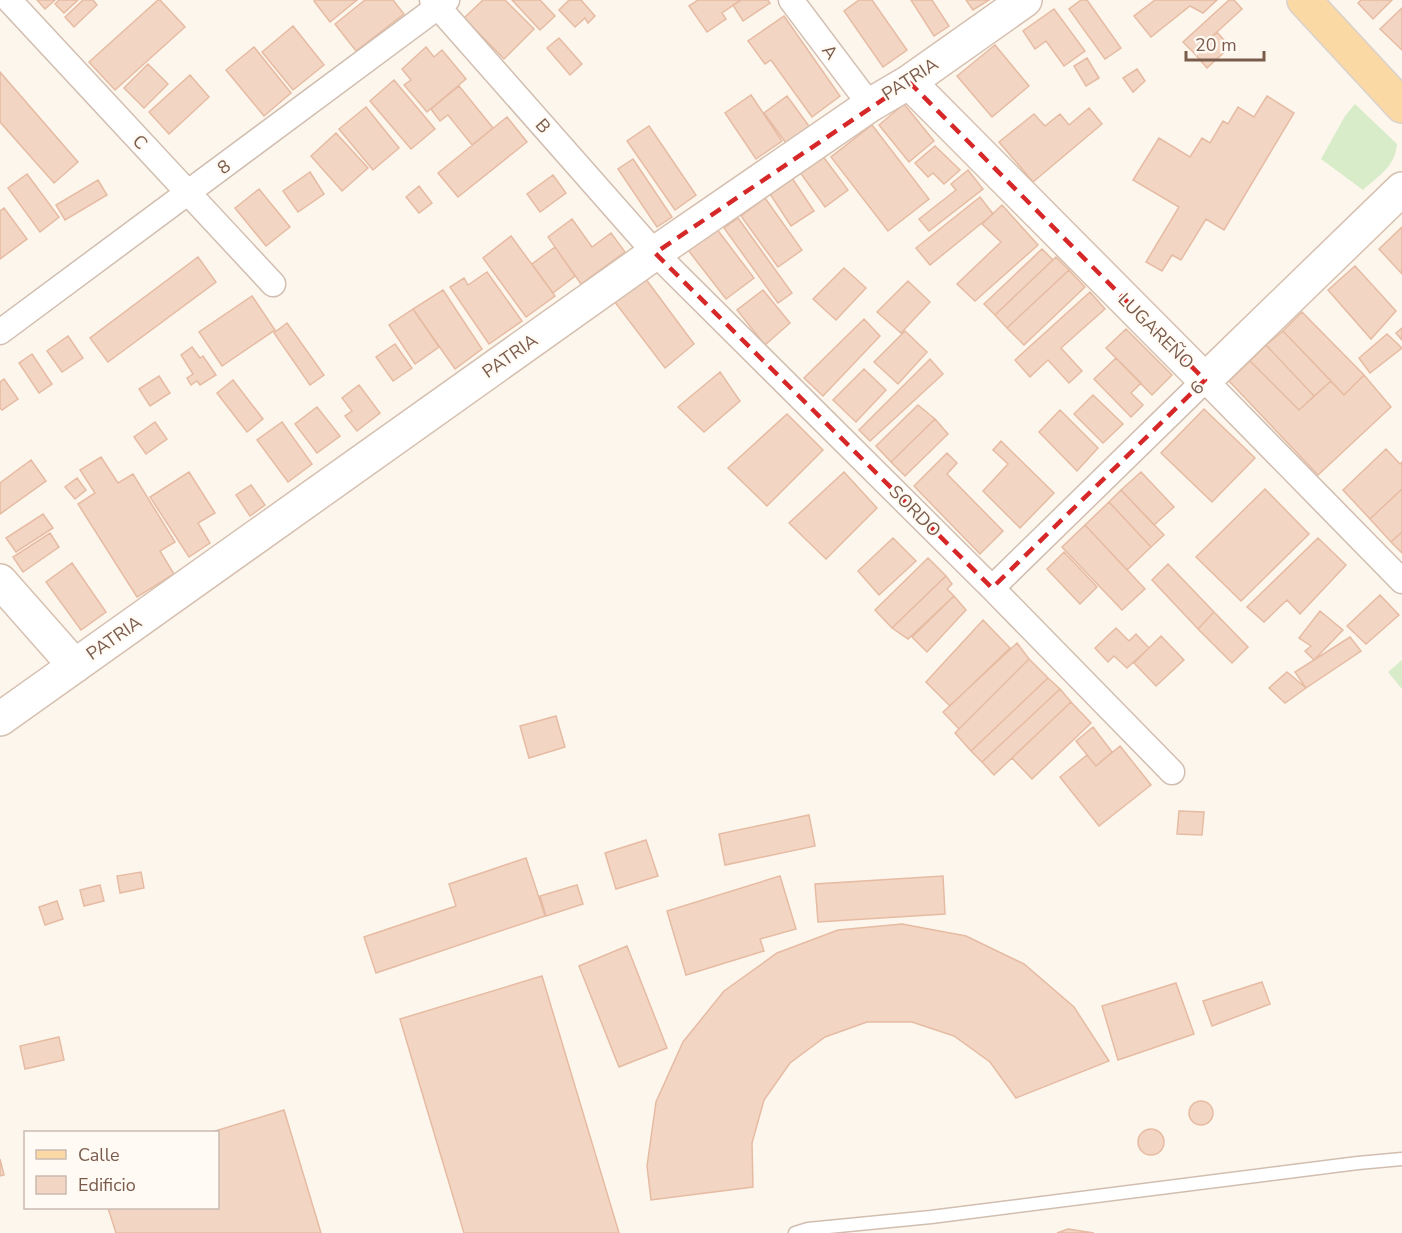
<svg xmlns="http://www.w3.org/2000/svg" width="1402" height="1233" viewBox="0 0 1402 1233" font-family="'Nunito Sans',sans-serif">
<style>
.green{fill:#d8ecc9}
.building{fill:#f3d5c3;stroke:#e6bba3;stroke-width:1.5}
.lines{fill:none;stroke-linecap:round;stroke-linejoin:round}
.lane-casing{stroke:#d1beb0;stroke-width:15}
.street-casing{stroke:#d1beb0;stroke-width:27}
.secondary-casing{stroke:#d6c0b0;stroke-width:36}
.primary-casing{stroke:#dad1cd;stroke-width:36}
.lane{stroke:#fff;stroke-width:12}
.street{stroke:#fff;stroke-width:24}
.secondary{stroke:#fff;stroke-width:33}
.primary{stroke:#fbd9a5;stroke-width:33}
.marked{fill:none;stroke:#d62828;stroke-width:4.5;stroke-dasharray:12 8;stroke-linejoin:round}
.labels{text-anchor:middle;stroke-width:4.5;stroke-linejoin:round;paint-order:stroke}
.street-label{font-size:18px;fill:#7a5c4d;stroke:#fffaf3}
</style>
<rect width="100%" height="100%" fill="#fdf6ec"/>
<!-- green -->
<path class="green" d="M1355 104 1397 144C1395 167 1379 175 1363 190L1321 159 1345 116Z
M1402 660V689L1388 672Z"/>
<!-- building -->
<path class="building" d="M37 0H55L45 9Z
M59 0H78L64 13 55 4Z
M83 0H93L97 5 74 27 65 17Z
M158 0H160L185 27 115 90 89 62Z
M315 0H357L330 22 314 1Z
M365 0H393L404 14 356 51 335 24Z
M483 0H505L534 29 504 59 464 18Z
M512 0H540L555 16 540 30Z
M569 0H581L595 16 588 23 585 18 575 27 559 10Z
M698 0H741L722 13 726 19 707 32 689 6Z
M741 0H768L770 3 743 21 733 5Z
M859 0H872L907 50 883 67 844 11Z
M911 0H932L949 26 934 36Z
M966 0H989L973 10Z
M1081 0H1087L1121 48 1105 59 1069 9Z
M1155 0H1217L1203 13 1190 6 1151 37 1134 16Z
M1229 0H1234L1242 9 1194 53 1183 42Z
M1361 0H1392L1373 19 1358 3Z
M1402 8V50L1380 29Z
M1054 9 1085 51 1064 66 1046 41 1035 49 1023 31Z
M784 16 840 96 812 117 771 60 765 64 748 41Z
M293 26 324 65 293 90 262 52Z
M1217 32 1230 47 1207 68 1194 53Z
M559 38 582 64 570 75 547 48Z
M995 45 1029 86 992 117 957 76Z
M254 47 291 93 264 116 226 70Z
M426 47 434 57 442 50 466 79 427 112 404 85 411 80 402 69Z
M1087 58 1099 78 1086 86 1074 66Z
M148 64 168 84 144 108 124 88Z
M1137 69 1145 81 1133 92 1123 78Z
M0 72 78 162 54 183 0 122Z
M190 75 209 97 169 134 149 112Z
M394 80 435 129 411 149 370 101Z
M459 86 493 128 472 145 448 115 440 121 431 109Z
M751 95 782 141 756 159 725 113Z
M787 96 809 126 786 143 764 113Z
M1267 96 1294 113 1224 230 1206 219 1181 260 1172 255 1162 271 1146 262 1179 207 1133 180 1159 138 1190 157 1202 138 1210 143 1223 121 1228 124 1238 107 1254 117Z
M904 104 934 141 909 162 879 125Z
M366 107 399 148 373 170 339 129Z
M1089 108 1102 124 1033 182 999 142 1034 114 1045 126 1060 114 1069 125Z
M507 117 527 142 458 197 438 173Z
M872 125 929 199 888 231 831 157Z
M649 126 696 195 675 210 627 141Z
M336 133 368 168 342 191 311 156Z
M935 146 960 170 944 184 933 173 928 177 915 163Z
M822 155 848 190 825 207 799 171Z
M633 159 672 217 657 227 618 169Z
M968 170 983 189 929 231 919 219 956 190 951 184Z
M310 172 324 194 298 212 283 191Z
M27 174 59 217 40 232 8 188Z
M553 175 566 193 540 212 527 194Z
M792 178 814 211 791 226 770 194Z
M98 180 107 195 65 220 56 205Z
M419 186 432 203 419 213 406 197Z
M259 189 290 227 266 246 235 208Z
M980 197 993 214 930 265 916 248Z
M765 198 802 250 778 267 741 216Z
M1002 205 1038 245 975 301 957 284 1001 242 982 224Z
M4 208 27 239 0 259V211Z
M738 218 792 293 778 303 724 228Z
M572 219 592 247 611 233 625 252 581 284 548 237Z
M1402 227V274L1379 249Z
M716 228 754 278 726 299 688 250Z
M511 236 555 296 526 317 483 258Z
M555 247 575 276 553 293 532 264Z
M1042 249 1053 260 995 315 984 304Z
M198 257 216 282 108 362 90 338Z
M1056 257 1069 270 1007 328 995 315Z
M1355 266 1396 311 1371 339 1328 290Z
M844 268 866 288 836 320 813 299Z
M1069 270 1085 287 1024 345 1007 328Z
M487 272 522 321 489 344 450 287 464 278 468 285Z
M645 278 694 344 665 368 614 301Z
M908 281 930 302 901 333 877 312Z
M443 290 482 349 455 369 413 309Z
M763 290 790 323 765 345 737 310Z
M1090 292 1105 309 1061 348 1082 371 1069 383 1048 360 1030 377 1015 360Z
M252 296 275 330 222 366 199 332Z
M413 309 439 347 415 364 389 325Z
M1302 312 1364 375 1344 395 1283 331Z
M864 319 880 336 823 396 804 378Z
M287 323 324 375 310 385 274 333Z
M1402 328V340L1396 333Z
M1126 329 1172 375 1152 395 1106 348Z
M905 331 927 352 898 384 874 362Z
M1283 331 1331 381 1314 396 1266 345Z
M1387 334 1402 348 1370 373 1359 358Z
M68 336 83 358 62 372 47 351Z
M395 344 412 368 393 381 376 357Z
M1266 345 1314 396 1299 410 1250 361Z
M192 347 200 358 203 356 216 375 200 385 197 381 191 385 187 378 193 374 181 355Z
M32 354 52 384 39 393 19 363Z
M1116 358 1141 383 1131 393 1143 405 1131 417 1094 379Z
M930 359 943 374 870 441 859 430Z
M1250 361 1299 410 1331 381 1344 395 1364 375 1391 407 1318 475 1229 381Z
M864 369 886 390 856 422 833 400Z
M720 372 740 401 704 432 678 407Z
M159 376 170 393 150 406 139 389Z
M4 379 18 399 2 410 0 408V382Z
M233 380 263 419 247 432 217 393Z
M359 385 380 413 357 431 345 416 352 411 342 398Z
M1093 395 1123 424 1103 443 1074 414Z
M918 405 935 419 891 462 876 446Z
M317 407 340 436 317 453 295 424Z
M1204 409 1255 458 1212 502 1161 453Z
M1060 410 1098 448 1077 471 1039 432Z
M787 414 823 450 767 506 728 468Z
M935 419 948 434 905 476 891 462Z
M155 422 167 439 146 454 134 437Z
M282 422 312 464 288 482 257 440Z
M1001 441 1054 493 1020 528 983 491 1008 464 993 450Z
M1386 449 1400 464 1402 462V489L1370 519 1343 490Z
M947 453 957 463 947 474 1003 531 980 554 914 486Z
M101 457 118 483 133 474 175 542 160 551 174 574 137 597 78 504 95 493 80 470Z
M31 460 46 481 0 514V483Z
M189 472 215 513 198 523 210 543 189 557 150 497Z
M844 472 877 508 826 559 789 523Z
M1141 472 1174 507 1154 525 1121 490Z
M77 478 86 490 75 499 65 487Z
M251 485 265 505 250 516 236 495Z
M1265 489 1309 534 1241 601 1196 557Z
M1402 489V532L1391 542 1370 519Z
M1121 490 1164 535 1151 547 1109 502Z
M1109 502 1151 547 1127 570 1085 525Z
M43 514 53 528 16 552 6 538Z
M1085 525 1145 589 1122 610 1062 547Z
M1402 532V553L1391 542Z
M50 533 59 547 23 572 13 557Z
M893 538 916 561 879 595 858 571Z
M1318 538 1346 565 1300 614 1287 600 1264 622 1247 607Z
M1064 552 1097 587 1080 604 1047 569Z
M928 558 946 576 892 628 875 610Z
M72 563 106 612 81 630 46 582Z
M1168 564 1214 612 1198 629 1152 580Z
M946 576 952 584 947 589 954 596 908 639 892 628Z
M1380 595 1399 615 1366 644 1347 626Z
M954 596 966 610 927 652 912 637Z
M1320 611 1343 630 1314 660 1305 651 1311 646 1299 638Z
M1214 612 1248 647 1232 663 1198 629Z
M983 620 1010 648 950 706 926 682Z
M1116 628 1129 641 1136 634 1149 648 1127 668 1114 656 1108 662 1095 648Z
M1161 636 1184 660 1156 686 1134 663Z
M1350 637 1361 651 1306 688 1295 672Z
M1017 643 1029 659 959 729 943 712Z
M1029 659 1048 678 971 751 955 733Z
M1287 672 1306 688 1285 703 1269 688Z
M1048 678 1060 689 982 762 971 751Z
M1060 689 1071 702 994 775 982 762Z
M1071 702 1091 723 1032 779 1012 758Z
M556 716 565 747 529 758 520 726Z
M1093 727 1112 752 1096 766 1076 741Z
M1120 746 1151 785 1099 826 1060 777 1087 755 1096 766Z
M1179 811 1204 812 1202 835 1177 834Z
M809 815 815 846 725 865 719 834Z
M646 840 658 876 616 889 605 853Z
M526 858 545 916 376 973 364 937 456 906 449 884Z
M141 872 144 888 120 893 117 876Z
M780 876 796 929 760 939 764 951 686 975 667 911Z
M943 876 945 914 818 922 815 884Z
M100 885 104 901 84 906 80 890Z
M577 885 583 904 546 916 540 896Z
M57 901 63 919 45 925 39 907Z
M902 924 966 936 1024 964 1074 1007 1109 1061 1016 1098 990 1062 954 1036 912 1022H867L825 1037 790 1063 764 1100 752 1143 753 1187 651 1200 647 1166 656 1102 683 1042 724 991 777 953 838 930Z
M627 946 667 1048 619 1067 579 966Z
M542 976 619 1233H464L400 1019Z
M1262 982 1270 1004 1212 1026 1203 1001Z
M1176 983 1194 1034 1118 1060 1102 1006Z
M59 1037 64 1060 25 1069 20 1046Z
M1189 1113a12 12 0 1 1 24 0a12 12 0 1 1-24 0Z
M284 1110 321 1233H116L108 1208H218V1132H212Z
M1138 1142a13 13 0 1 1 26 0a13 13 0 1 1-26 0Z
M0 1159 4 1175 0 1176Z
M1068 1229 1094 1233H1057Z"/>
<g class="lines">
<defs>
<path id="lane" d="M795 1233 808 1229 931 1217 1358 1163 1402 1159"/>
<path id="street" d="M9 0 273 284
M432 0 655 253 992 588 1172 772
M791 0 870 105
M0 332 447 0
M992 588 1205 380 1402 581"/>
<path id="secondary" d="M909 82 1205 380 1402 189
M0 581 75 666
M0 719 655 253 870 105 909 82 1025 0"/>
<path id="primary" d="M1304 0 1402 106"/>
</defs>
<!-- lane casing -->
<use href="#lane" class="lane-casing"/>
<!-- street casing -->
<use href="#street" class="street-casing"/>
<!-- secondary casing -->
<use href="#secondary" class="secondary-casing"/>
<!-- primary casing -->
<use href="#primary" class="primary-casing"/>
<!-- lane -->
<use href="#lane" class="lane"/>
<!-- street -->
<use href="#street" class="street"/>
<!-- secondary -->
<use href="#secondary" class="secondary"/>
<!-- primary -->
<use href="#primary" class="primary"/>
</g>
<!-- marked area -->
<path class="marked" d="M909 82 1205 380 992 588 655 253Z"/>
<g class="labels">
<!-- street labels -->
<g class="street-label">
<text transform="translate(830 52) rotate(53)" y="6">A</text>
<text transform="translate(910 79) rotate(-33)" y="6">PATRIA</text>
<text transform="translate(543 126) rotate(49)" y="6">B</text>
<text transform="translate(140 142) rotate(47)" y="6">C</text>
<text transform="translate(224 167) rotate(-37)" y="6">8</text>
<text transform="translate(1156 331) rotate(45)" y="6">LUGAREÑO</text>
<text transform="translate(510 356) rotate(-35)" y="6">PATRIA</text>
<text transform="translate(1197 388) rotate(-44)" y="6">6</text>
<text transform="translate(915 511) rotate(45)" y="6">SORDO</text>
<text transform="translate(114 638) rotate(-35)" y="6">PATRIA</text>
</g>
</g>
<!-- legend -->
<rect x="24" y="1131" width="195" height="78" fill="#fffaf3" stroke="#cabbb1" stroke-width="1.5"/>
<rect x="36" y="1150" width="30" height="9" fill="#fbd9a5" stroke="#cabbb1" stroke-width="1.5"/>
<text x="78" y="1161" font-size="18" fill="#7a5c4d">Calle</text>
<rect x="36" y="1176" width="30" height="18" fill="#f3d5c3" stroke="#cabbb1" stroke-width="1.5"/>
<text x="78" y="1191" font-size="18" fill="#7a5c4d">Edificio</text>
<!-- scale -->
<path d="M1186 51v9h78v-9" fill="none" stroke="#7a5c4d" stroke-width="3"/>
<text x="1195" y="51" font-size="18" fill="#7a5c4d" stroke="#fffaf3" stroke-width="4.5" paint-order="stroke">20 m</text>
</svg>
